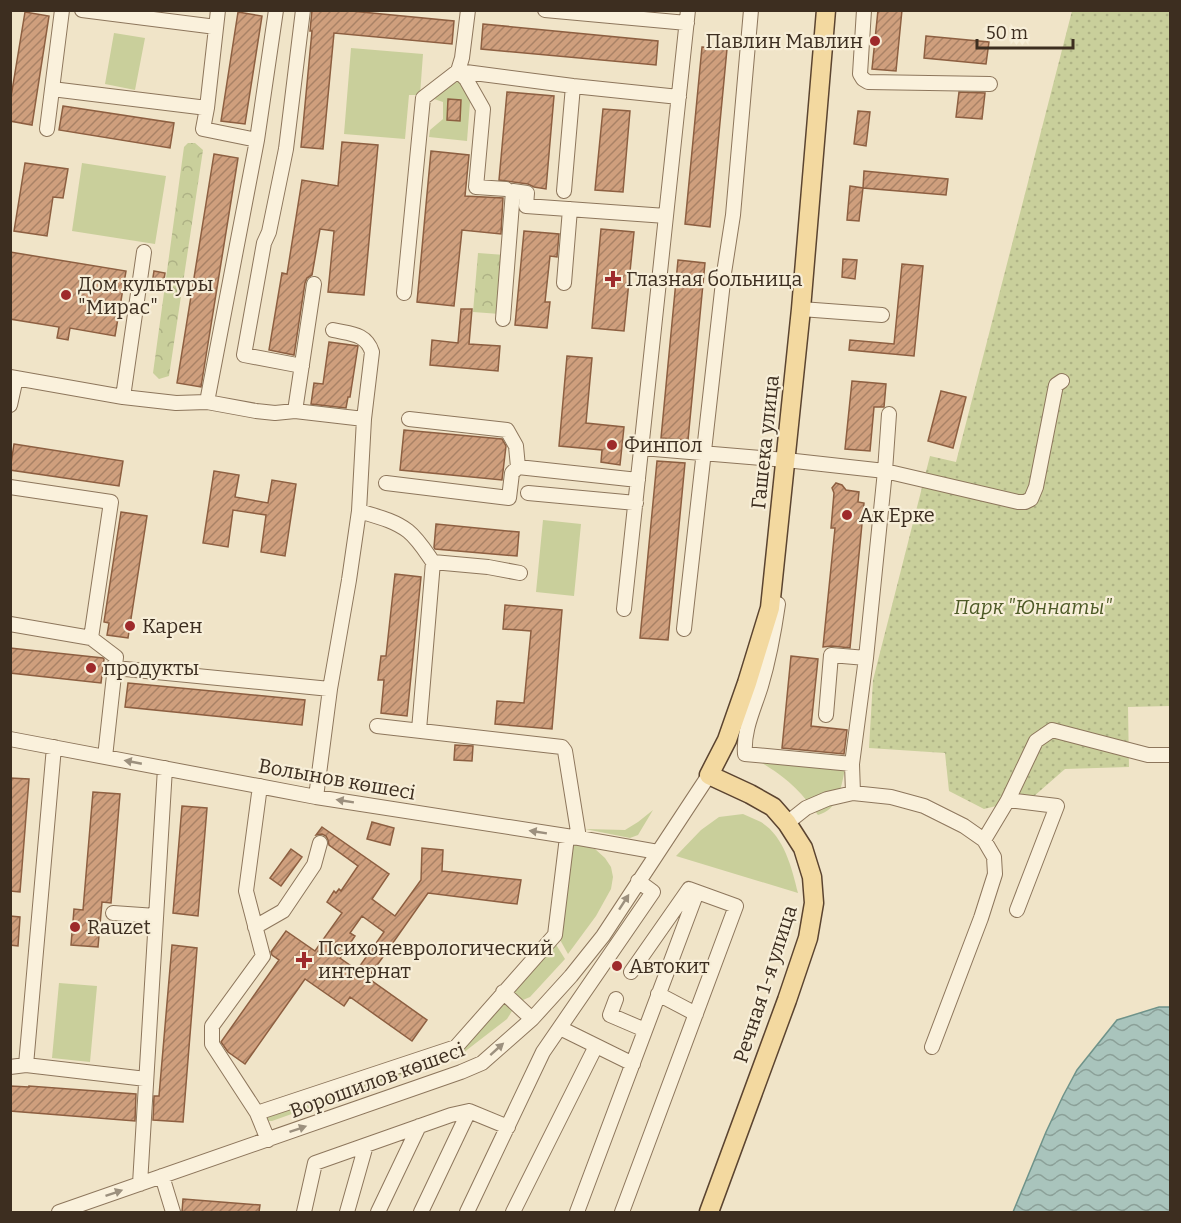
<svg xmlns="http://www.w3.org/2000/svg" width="1181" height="1223" viewBox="0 0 1181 1223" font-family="Bitter,serif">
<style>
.grass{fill:#c9cf9b}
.forest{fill:url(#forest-crowns)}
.park{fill:url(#park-dots)}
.water{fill:url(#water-waves);stroke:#6f938a;stroke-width:1.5}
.building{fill:url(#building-hatch);stroke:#8d5f41;stroke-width:1.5;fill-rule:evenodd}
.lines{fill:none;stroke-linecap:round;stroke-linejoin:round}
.minor-casing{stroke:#8d765c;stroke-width:16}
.major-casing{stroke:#5b4430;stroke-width:21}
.minor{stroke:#faf1dc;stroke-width:14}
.major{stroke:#f3d9a0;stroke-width:18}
.oneway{fill:#9c907e}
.poi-dot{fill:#9e2a2b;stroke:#f7eed8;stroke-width:2}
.labels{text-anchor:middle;stroke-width:4.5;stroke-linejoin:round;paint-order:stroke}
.poi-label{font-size:20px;fill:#3d2e20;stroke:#f7eed8;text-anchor:start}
.street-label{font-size:20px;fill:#3d2e20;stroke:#f7eed8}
.park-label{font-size:20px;font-style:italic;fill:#4d5a26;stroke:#f7eed8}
</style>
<defs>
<pattern id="forest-crowns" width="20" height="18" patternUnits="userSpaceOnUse" patternTransform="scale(1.5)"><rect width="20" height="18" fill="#c9cf9b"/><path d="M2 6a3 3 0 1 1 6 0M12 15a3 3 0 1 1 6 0" fill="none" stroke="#aeb285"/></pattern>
<pattern id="park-dots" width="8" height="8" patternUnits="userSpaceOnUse" patternTransform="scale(1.5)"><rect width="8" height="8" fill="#c9cf9b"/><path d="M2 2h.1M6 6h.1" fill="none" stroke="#aeb285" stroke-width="1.8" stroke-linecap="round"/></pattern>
<pattern id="water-waves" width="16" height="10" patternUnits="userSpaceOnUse" patternTransform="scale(1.5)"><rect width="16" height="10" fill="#a9c4bc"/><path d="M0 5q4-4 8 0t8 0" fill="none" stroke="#8ba098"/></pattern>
<pattern id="building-hatch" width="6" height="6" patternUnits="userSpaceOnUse" patternTransform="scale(1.5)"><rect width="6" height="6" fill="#cf9f7d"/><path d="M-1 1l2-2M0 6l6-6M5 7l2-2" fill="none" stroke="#a98266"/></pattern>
</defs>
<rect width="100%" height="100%" fill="#f0e4c8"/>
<!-- grass -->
<path class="grass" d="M114 33 145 38 135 90 105 84Z
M351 48 423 54 420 95H409L405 139 344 134Z
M461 80 470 102 467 141 429 137 430 130 443 119V102L434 99C440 89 451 85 461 80Z
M82 163 166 176 155 244 72 231Z
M543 520 581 524 574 596 536 592Z
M752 757 845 769C841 788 838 810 818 815 797 786 783 775 752 757Z
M653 810 638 835 630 838 585 829 625 830 638 822Z
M743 814C749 817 755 819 761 822 784 836 792 868 798 893L676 856 701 830 719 817Z
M572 843 595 849 605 858 611 867 613 877 611 889 596 916 568 954 559 938Z
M555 943 565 959 530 997 523 1000 510 992Z
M59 983 97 986 90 1062 52 1058Z
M505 999 511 1007 512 1011 507 1019 463 1053 272 1121H267L264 1117 457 1051Z"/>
<!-- forest -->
<path class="forest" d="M188 143H195L203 150 169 376 159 379 153 373 184 147Z
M478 253 505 255 500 314 473 312Z"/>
<!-- park -->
<path class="park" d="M1072 11H1170L1169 522 1170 523V706L1128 707 1129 767 1065 769 1033 797 984 809 949 791 945 753 869 748 873 680 930 456 956 462Z"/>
<!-- water -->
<path class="water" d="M1159 1007H1170V1212H1013L1046 1132 1063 1096 1077 1070 1117 1020Z"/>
<!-- building -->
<path class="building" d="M312 10H341L454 21 452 44 334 33 323 149 301 147 312 31H310Z
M878 10H902L896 71 872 69Z
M25 12 49 16 32 125 10 121V103Z
M238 12 262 16 245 124 221 121Z
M483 24 658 41 656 65 481 49Z
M926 36 989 42 986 64 924 58Z
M702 47 727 49 710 227 685 224Z
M507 92 554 96 546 189 534 187 528 184 499 180Z
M959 92 985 93 982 119 956 117Z
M448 99 461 100 460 121 447 120Z
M63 106 174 123 170 148 59 130Z
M603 109 630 111 623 192 595 190Z
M858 111 870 112 866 146 854 144Z
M342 142 378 145 364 295 328 292 334 231 320 229 312 275 307 278 305 283 294 355 269 350 282 273 287 274 302 180 338 186Z
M431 151 469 155 465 196 503 198 501 234 462 230 454 306 417 302Z
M214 154 238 158 201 387 177 383Z
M25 163 68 169 63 198 53 197 47 236 14 231Z
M864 171 948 179 946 195 863 188Z
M850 186 863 188 859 221 847 220Z
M601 229 634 232 624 331 592 328Z
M524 231 559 234 557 257 550 256 545 302H550L547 328 515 325Z
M10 252 126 271 115 336 70 328 68 340 57 338 59 327 10 319Z
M843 259 857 260 855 279 842 277Z
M678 260 705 263 688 440 661 438Z
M902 264 923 266 914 356 849 350 850 340 894 344Z
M154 271 165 273 162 292 151 290Z
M461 309H472L469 344 500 346 498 371 430 365 432 340 458 343Z
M329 342 358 346 350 397H348L346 408 311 404 314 383 323 384Z
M567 356 592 358 586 423 624 427 620 465 601 462 602 450 559 446Z
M852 381 886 384 884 407H874L870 451 845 449Z
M941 391 966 397 953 448 928 441Z
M404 430 502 439 506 446 502 480 400 470Z
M14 444 123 461 119 486 10 470Z
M657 461 685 463 668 640 640 638Z
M214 471 239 475 235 497 268 503 272 480 296 484 285 556 261 552 266 515 233 510 228 547 203 543Z
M836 483 842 485 846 490 859 492 858 502 864 503 850 648 832 646 823 647 835 528H831L834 493 832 488Z
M121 512 147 516 128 638 107 635 109 623 104 622Z
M436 524 519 532 517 556 435 549 434 547Z
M395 574 421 577 407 716 381 713 384 680H378L381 656H386Z
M505 605 562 610 552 729 495 724 497 701 524 703 531 631 503 629Z
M10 648 103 658 104 659 101 683 10 673Z
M791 656 818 659 811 726 847 730 844 754 782 748Z
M128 683 305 700 302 725 125 707Z
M455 745 473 746 472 761 454 760Z
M10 778 29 779 20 892 10 891Z
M93 792 120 794 111 903 102 902 98 947 71 945 74 909 83 910Z
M182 806 207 808 198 916 173 913Z
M372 822 394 828 390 845 367 839Z
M322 827 389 874 372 899 395 916 421 880 422 848 443 850 442 871 521 880 517 904 428 893 368 978 427 1020 412 1041 350 997 344 1006 305 979 245 1064 228 1052 221 1042 279 960 272 955 271 952 286 931 315 951 342 913 327 902 334 891 336 893 339 889 341 891 358 866 329 845 328 840 326 836 322 834 316 835ZM362 916 384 932 357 970 340 958 355 936 350 933Z
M291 849 302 857 281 886 270 878Z
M10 916 20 917 18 946 10 945Z
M172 945 197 948 183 1122 153 1120 154 1096H159Z
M10 1086 29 1087V1086L136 1094 135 1121 10 1111Z
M183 1199 260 1205 259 1212H182Z"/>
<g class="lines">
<defs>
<path id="minor" d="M82 10 216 27
M545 10 687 23
M864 10 860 74 863 79 868 82 990 84
M458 71 573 86 679 97
M458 71 466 79 483 109 476 187 506 189
M52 89 207 108
M47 129 62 10
M257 140 276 10
M564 191 573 86
M564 283 570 209
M404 293 423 98 458 71 462 58 468 10
M801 309 882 315
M503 319 513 191 527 193 526 206 666 216
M302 366 244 355 264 243 269 232 286 149 303 10
M10 377 123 397 176 403 207 402 256 411 275 413 295 411 314 284
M123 397 144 252
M207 402 257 140 203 129 207 108 218 10
M10 405 16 378
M295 411 364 419
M409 419 507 430 516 446 518 467
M642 448 786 460 885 471 1018 502H1025L1031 499 1036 487 1056 385 1062 381
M386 483 509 498 512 473 518 467 638 480
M10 487 111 502 91 638
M528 493 636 503
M359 511C375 516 394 520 408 531 418 539 426 552 433 562L419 730
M433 562 488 567 520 573
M778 604C774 632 769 659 761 686 754 709 743 730 745 754L852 764
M624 609 688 10
M10 624 91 638 116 657 105 757
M684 629 724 273 733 215 751 10
M115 668 330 689 316 797
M330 689 349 580 359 511 364 419 372 352C366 333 350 334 333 330
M826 715 831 655 866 658
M377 726 562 747 565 751 566 757 579 838
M10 739 316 797 579 838 658 852
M853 793 852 764 866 658 885 471 889 414
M1008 800 1057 806 1017 910
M787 823 806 808 827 799 853 793 891 797 924 806 964 826 984 840 994 857 995 874 981 918 932 1047
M984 840 1008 800 1036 741 1052 730 1148 755H1170
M113 913 156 916
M255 927 283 911 314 865 320 843
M503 992 532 1019
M658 994 696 1014
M616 999 610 1015 645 1030
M560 1028 633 1064
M26 1065 146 1079
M10 1067 26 1065 54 747
M257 1113 212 1044V1026L263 956 246 891 260 786
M268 1140 257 1113 456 1047 555 935 567 837
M162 1176 173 1212
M140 1184 165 768
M59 1212 461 1072 482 1063 532 1019 571 976 603 936 709 775
M304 1212 315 1163 451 1115 469 1111 508 1127
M347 1212 366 1145
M378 1212 419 1126
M421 1212 469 1111
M467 1212 543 1052 653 892 638 881
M513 1212 596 1046
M577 1212 697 892
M622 1212 736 906 689 889 631 972"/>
<path id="major" d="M709 1212 787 1000 808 938 814 903 812 877 803 848 787 823 773 807 750 794 709 775 727 740 747 683 770 608 801 309 826 10"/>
</defs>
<!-- minor casing -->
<use href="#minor" class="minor-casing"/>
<!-- major casing -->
<use href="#major" class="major-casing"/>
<!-- minor -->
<use href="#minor" class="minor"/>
<!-- major -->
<use href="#major" class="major"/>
</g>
<!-- one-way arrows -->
<defs><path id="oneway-solid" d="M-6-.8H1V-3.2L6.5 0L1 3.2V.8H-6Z" transform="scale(1.5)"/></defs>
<g class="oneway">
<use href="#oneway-solid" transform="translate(133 762) rotate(-169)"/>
<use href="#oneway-solid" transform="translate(345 801) rotate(-171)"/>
<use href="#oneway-solid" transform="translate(538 832) rotate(-171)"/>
<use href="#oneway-solid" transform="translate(624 902) rotate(-57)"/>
<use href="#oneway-solid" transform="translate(497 1049) rotate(-42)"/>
<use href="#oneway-solid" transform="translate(298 1129) rotate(-19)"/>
<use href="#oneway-solid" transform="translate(114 1193) rotate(-19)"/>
</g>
<!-- markers -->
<g class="poi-dot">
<circle cx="875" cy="41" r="6"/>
<path d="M610 270h6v6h6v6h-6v6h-6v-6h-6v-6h6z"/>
<circle cx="66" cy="295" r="6"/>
<circle cx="612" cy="445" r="6"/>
<circle cx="847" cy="515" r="6"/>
<circle cx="130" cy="626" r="6"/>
<circle cx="91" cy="668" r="6"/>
<circle cx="75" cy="927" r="6"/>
<path d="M301 951h6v6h6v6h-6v6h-6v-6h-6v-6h6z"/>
<circle cx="617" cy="966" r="6"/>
</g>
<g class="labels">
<!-- poi labels -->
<g class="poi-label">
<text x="863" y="48" text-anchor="end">Павлин Мавлин</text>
<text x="626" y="286">Глазная больница</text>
<text x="78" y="291">Дом культуры<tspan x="78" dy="23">"Мирас"</tspan></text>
<text x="624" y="452">Финпол</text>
<text x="859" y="522">Ак Ерке</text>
<text x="142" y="633">Карен</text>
<text x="103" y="675">продукты</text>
<text x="87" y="934">Rauzet</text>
<text x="318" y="955">Психоневрологический<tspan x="318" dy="23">интернат</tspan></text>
<text x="629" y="973">Автокит</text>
</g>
<!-- street labels -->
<g class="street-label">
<text transform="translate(765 442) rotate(-84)" y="7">Гашека улица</text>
<text transform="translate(337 779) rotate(10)" y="7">Волынов көшесі</text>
<text transform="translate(765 984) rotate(-72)" y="7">Речная 1-я улица</text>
<text transform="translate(377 1080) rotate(-20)" y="7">Ворошилов көшесі</text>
</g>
<!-- park labels -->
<g class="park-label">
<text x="1033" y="614">Парк "Юннаты"</text>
</g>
</g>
<!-- border -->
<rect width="1181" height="1223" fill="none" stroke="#3d2e20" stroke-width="24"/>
<!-- scale -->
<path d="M977 39v9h96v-9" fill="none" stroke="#3d2e20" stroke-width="3"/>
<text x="986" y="39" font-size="18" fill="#3d2e20" stroke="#f7eed8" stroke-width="4.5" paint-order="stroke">50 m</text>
</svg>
